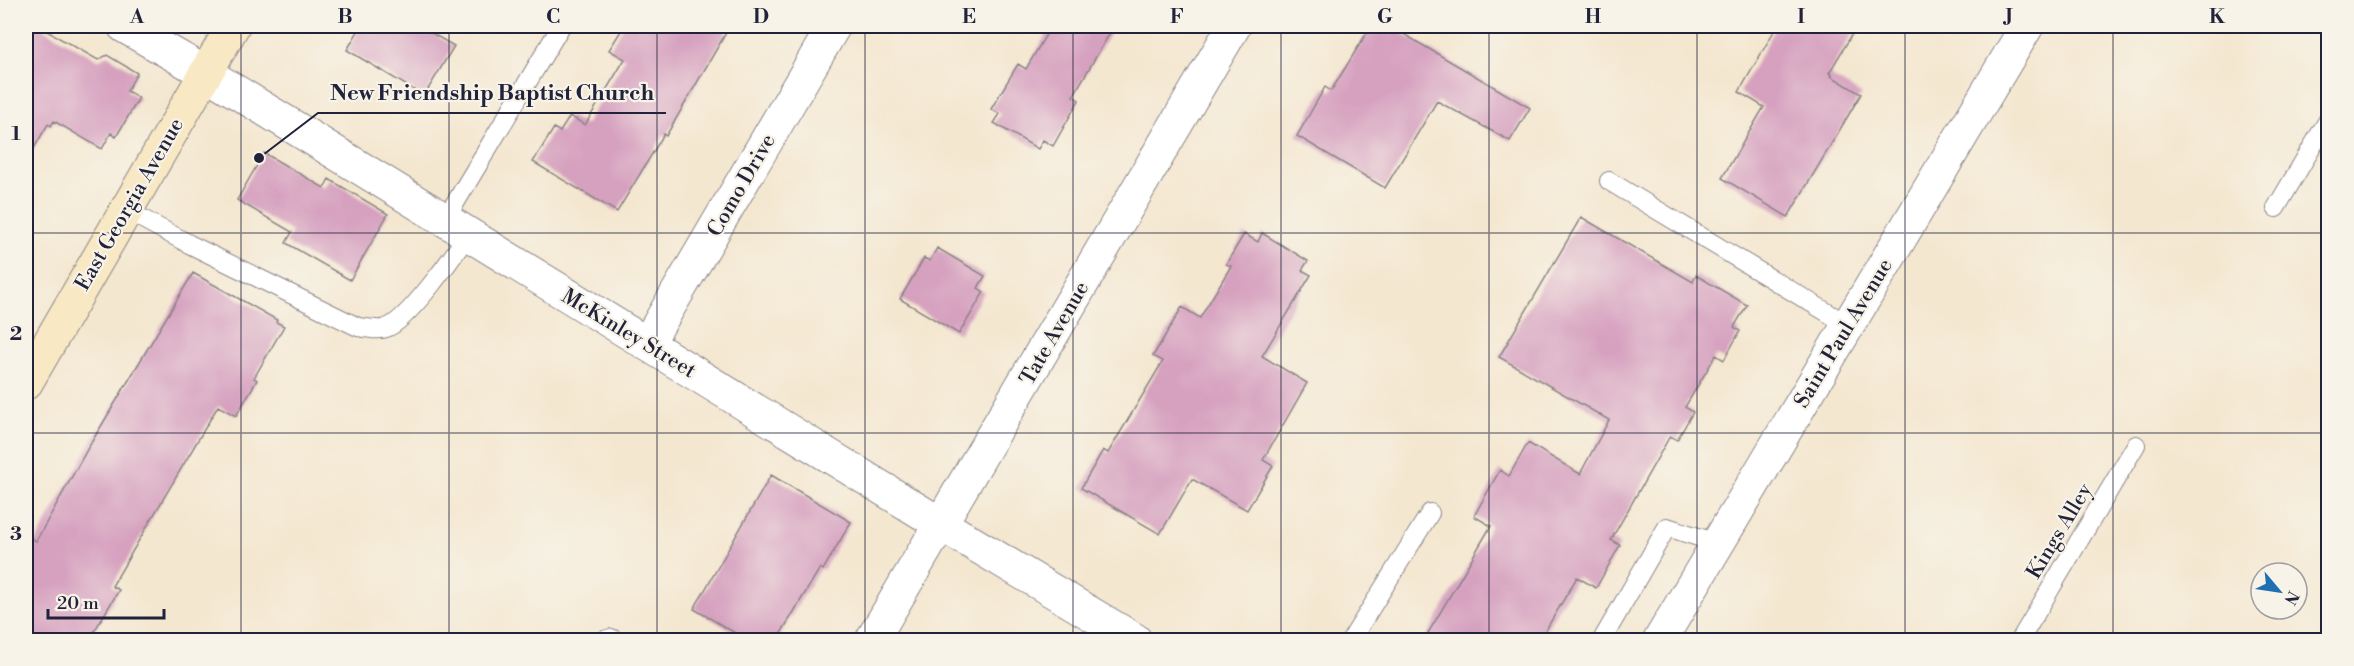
<svg xmlns="http://www.w3.org/2000/svg" width="2354" height="666" viewBox="0 0 2354 666" font-family="'Libre Bodoni',serif">
<style>
.building{fill:#d6a0bf}
.lines{fill:none;stroke-linecap:round;stroke-linejoin:round}
.lane-casing{stroke:#8b8486;stroke-width:20}
.street-casing{stroke:#8b8486;stroke-width:35}
.secondary-casing{stroke:#8b8486;stroke-width:35}
.lane{stroke:#fff;stroke-width:18}
.street{stroke:#fff;stroke-width:33}
.secondary{stroke:#f8e8c3;stroke-width:33}
.grid{fill:none;stroke:#22223b;stroke-width:1.5;stroke-opacity:0.55}
.labels{text-anchor:middle;stroke-width:4.5;stroke-linejoin:round;paint-order:stroke}
.street-label{font-size:21px;fill:#22223b;stroke:#f7f3e8}
.leader{fill:none;stroke:#22223b;stroke-width:2}
.callout-dot{fill:#22223b;stroke:#f7f3e8;stroke-width:2}
.callout-label{font-size:22px;text-anchor:middle;font-weight:bold;fill:#22223b;stroke:#f7f3e8;stroke-width:4.5;stroke-linejoin:round;paint-order:stroke}
.neatline{fill:none;stroke:#22223b;stroke-width:2}
.grid-label{font-size:20px;text-anchor:middle;font-weight:bold;fill:#22223b}
</style>
<rect width="100%" height="100%" fill="#f7f3e8"/>
<filter id="ink" filterUnits="userSpaceOnUse"><feTurbulence type="fractalNoise" baseFrequency=".0167" numOctaves="2"/><feDisplacementMap in="SourceGraphic" scale="12" xChannelSelector="R" yChannelSelector="G"/><feConvolveMatrix kernelMatrix="1 2 1 2 8 2 1 2 1" color-interpolation-filters="sRGB"/></filter>
<filter id="wash" filterUnits="userSpaceOnUse"><feTurbulence type="fractalNoise" baseFrequency=".008" numOctaves="4" result="noise"/><feDisplacementMap in="SourceGraphic" scale="24" xChannelSelector="R" yChannelSelector="G"/><feGaussianBlur stdDeviation="1.35" result="paint"/><feColorMatrix in="noise" values="0 0 0 0 0 0 0 0 0 0 0 0 0 0 0 0 0 1.4 0 .05"/><feComposite in="paint" operator="in"/></filter>
<g filter="url(#wash)">
<rect width="100%" height="100%" fill="#f4e7d0"/>
<g id="blocks">
<!-- building -->
<path class="building" d="M26 26H38L98 60 107 55 137 73 127 91 139 98 116 137 111 133 102 149 54 121 51 126 48 124 26 162Z
M361 26H419L454 46 424 96 347 50Z
M624 26H730L666 136 664 134 617 212 533 162 554 128 560 132 570 116 585 125 625 59 609 50Z
M1051 26H1114L1073 96 1079 100 1053 146 1043 140 1038 149 994 123 1000 114 991 109 1018 64 1026 69Z
M1371 26H1390L1530 108 1510 141 1437 101 1385 188 1297 136 1325 87 1331 91Z
M1777 26H1857L1829 73 1832 74 1831 76 1861 94 1788 217 1722 178 1764 107 1739 92Z
M264 153 324 188 329 179 388 214 350 280 286 243 292 232 237 200Z
M1581 217 1693 282 1696 275 1747 305 1734 327 1740 331 1724 360 1716 355 1685 407 1693 412 1677 440 1670 436 1611 540 1620 545 1596 588 1577 577 1540 640H1424L1491 526 1474 516 1500 470 1509 476 1528 443 1580 474 1609 420 1499 357Z
M1262 233 1308 261 1302 270 1311 275 1262 356 1307 383 1263 460 1273 466 1247 510 1192 479 1160 534 1081 488 1103 450 1108 453 1163 361 1153 356 1182 307 1200 318 1231 266 1226 264 1244 234 1258 242Z
M937 248 985 276 978 288 984 292 959 334 900 299 924 258 930 261Z
M193 273 277 320 276 322 284 326 254 378 257 380 236 416 218 406 112 586 119 590 89 640H26V535L36 541 88 448Z
M771 475 851 522 823 570 820 568 777 640H747L694 609Z"/>
</g>
</g>
<g filter="url(#ink)">
<use href="#blocks" fill-opacity="0" stroke="#8b8486" stroke-width="1.5"/>
<g class="lines">
<defs>
<path id="lane" d="M1609 181 1848 325
M2276 208 2328 120
M126 210 189 244 358 327C366 328 379 331 386 328 407 322 455 254 468 234
M445 220 561 26
M604 640 611 638 615 640
M1351 640 1430 513
M1602 640 1667 527 1717 543
M2020 640 2136 445"/>
<path id="street" d="M124 26 204 72 942 525 1135 640
M647 344 834 26
M872 640 1234 26
M1660 640 2027 26"/>
<path id="secondary" d="M26 383 233 26"/>
</defs>
<!-- lane casing -->
<use href="#lane" class="lane-casing"/>
<!-- street casing -->
<use href="#street" class="street-casing"/>
<!-- secondary casing -->
<use href="#secondary" class="secondary-casing"/>
<!-- lane -->
<use href="#lane" class="lane"/>
<!-- street -->
<use href="#street" class="street"/>
<!-- secondary -->
<use href="#secondary" class="secondary"/>
</g>
</g>
<!-- grid -->
<path class="grid" d="M241 26V640M449 26V640M657 26V640M865 26V640M1073 26V640M1281 26V640M1489 26V640M1697 26V640M1905 26V640M2113 26V640M26 233H2328M26 433H2328"/>
<g class="labels">
<!-- street labels -->
<g class="street-label">
<text transform="translate(741 185) rotate(-60)" y="7">Como Drive</text>
<text transform="translate(129 204) rotate(-60)" y="7">East Georgia Avenue</text>
<text transform="translate(629 333) rotate(31)" y="7">McKinley Street</text>
<text transform="translate(1054 333) rotate(-60)" y="7">Tate Avenue</text>
<text transform="translate(1843 333) rotate(-59)" y="7">Saint Paul Avenue</text>
<text transform="translate(2059 531) rotate(-59)" y="7">Kings Alley</text>
</g>
</g>
<!-- callouts -->
<path class="leader" d="M259 158L318 113H666"/>
<circle class="callout-dot" cx="259" cy="158" r="6"/>
<g class="callout-label">
<text x="492" y="100">New Friendship Baptist Church</text>
</g>
<!-- margin -->
<rect width="2354" height="666" fill="none" stroke="#f7f3e8" stroke-width="66"/>
<!-- north arrow -->
<g transform="translate(2279 591) rotate(119)"><circle r="28" fill="#f7f3e8" stroke="#a29fa3" stroke-width="1.5"/>
<path d="M0-4.5L10 22L0 15L-10 22Z" fill="#1f6fb2"/>
<text y="-9" font-size="16" font-weight="bold" text-anchor="middle" fill="#22223b">N</text>
</g>
<!-- scale -->
<path d="M48 609v9h116v-9" fill="none" stroke="#22223b" stroke-width="3"/>
<text x="57" y="609" font-size="18" fill="#22223b" stroke="#f7f3e8" stroke-width="4.5" paint-order="stroke">20 m</text>
<rect x="33" y="33" width="2288" height="600" class="neatline"/>
<g class="grid-label">
<text x="137" y="23">A</text>
<text x="345" y="23">B</text>
<text x="553" y="23">C</text>
<text x="761" y="23">D</text>
<text x="969" y="23">E</text>
<text x="1177" y="23">F</text>
<text x="1385" y="23">G</text>
<text x="1593" y="23">H</text>
<text x="1801" y="23">I</text>
<text x="2009" y="23">J</text>
<text x="2217" y="23">K</text>
<text x="16" y="140">1</text>
<text x="16" y="340">2</text>
<text x="16" y="540">3</text>
</g>
</svg>
